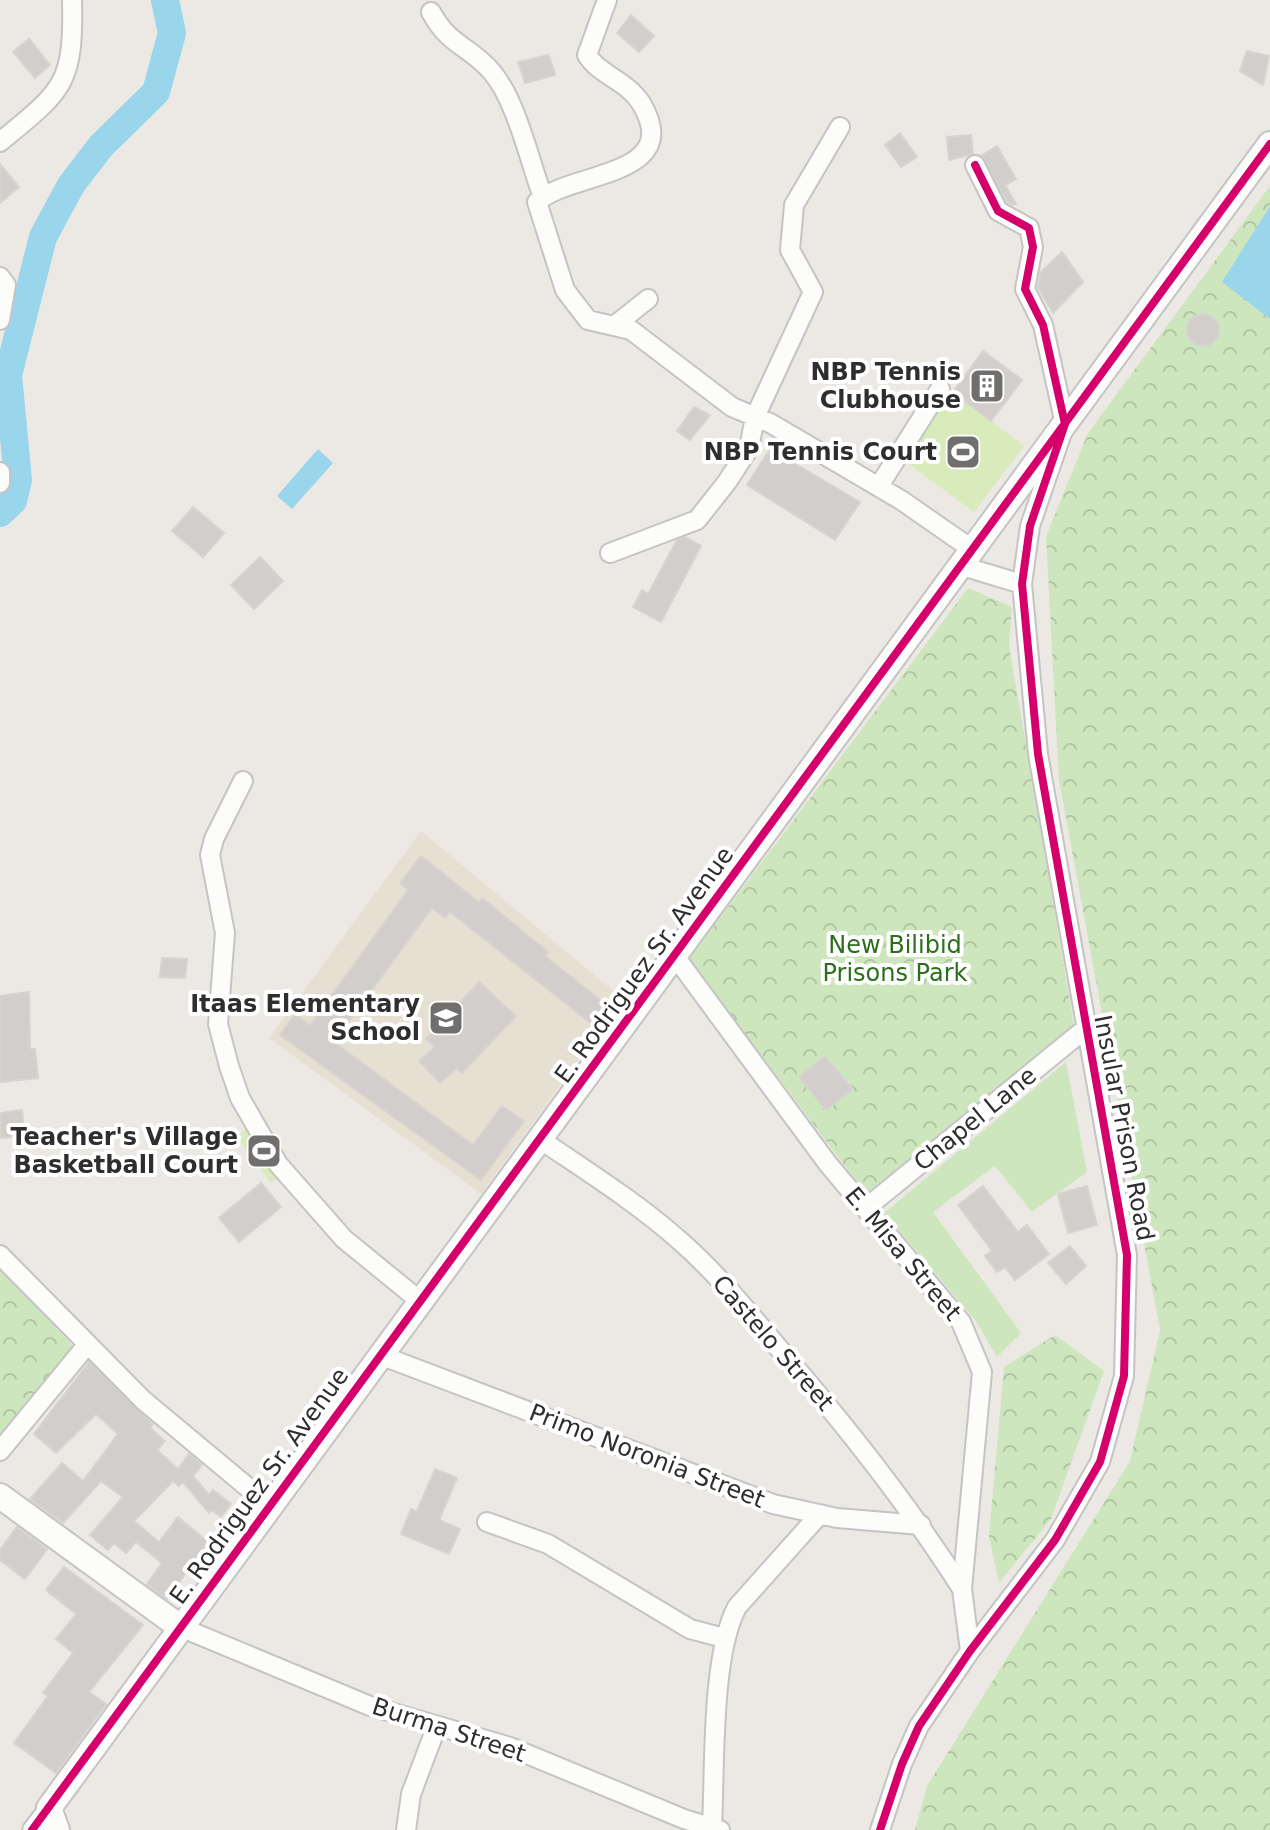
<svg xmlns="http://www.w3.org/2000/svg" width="1270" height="1830" viewBox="0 0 1270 1830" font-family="'DejaVu Sans',sans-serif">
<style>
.education{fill:#e6e0d3}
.grass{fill:#cee6be}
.park{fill:url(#park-crowns)}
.pitch{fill:#d9eabb}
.water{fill:#99d6ec}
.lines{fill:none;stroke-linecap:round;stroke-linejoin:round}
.river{stroke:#99d6ec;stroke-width:28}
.building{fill:#d1cecb;stroke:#d7d4d0;stroke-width:2}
.minor-casing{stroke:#c5c4c5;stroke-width:22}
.tertiary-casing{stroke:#c5c4c5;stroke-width:28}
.minor{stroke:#fcfcfb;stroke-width:18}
.tertiary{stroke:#fcfcfb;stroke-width:24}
.cycleway-casing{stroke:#fff;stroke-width:13}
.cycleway{stroke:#d6006c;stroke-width:8}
.labels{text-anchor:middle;stroke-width:8;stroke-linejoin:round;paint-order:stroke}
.poi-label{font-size:24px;font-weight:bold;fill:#2e2e2e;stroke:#fff;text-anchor:end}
.park-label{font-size:24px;fill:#2c6e1b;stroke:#fff}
.street-label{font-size:24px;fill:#2e2e2e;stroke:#fff}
</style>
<defs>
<pattern id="park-crowns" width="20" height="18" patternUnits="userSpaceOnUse" patternTransform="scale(2)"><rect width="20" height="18" fill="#cee6be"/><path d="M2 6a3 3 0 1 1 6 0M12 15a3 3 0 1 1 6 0" fill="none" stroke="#b1c6a4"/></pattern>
</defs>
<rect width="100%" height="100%" fill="#ece8e4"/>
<!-- education -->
<path class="education" d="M421 831 623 999 481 1194 269 1038Z"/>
<!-- grass -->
<path class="grass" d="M1066 1062 1087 1172 1032 1212 995 1166 933 1212 1021 1333 997 1357 976 1321 884 1213Z"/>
<!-- park -->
<path class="park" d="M1270 186V1830H915L927 1786 1130 1461 1160 1330 1059 780 1046 537 1088 433Z
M968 588 1012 607 1009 646 1074 1025 866 1194 689 959Z
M0 1269 76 1349 0 1437Z
M1055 1335 1104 1371 1051 1519 999 1583 989 1537 1004 1367Z"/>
<!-- pitch -->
<path class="pitch" d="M953 392 1024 446 974 512 902 459Z
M259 1121 292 1166 271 1183 236 1136Z"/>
<!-- water -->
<path class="water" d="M1270 206V319L1222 282Z
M318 449 333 463 292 509 277 496Z"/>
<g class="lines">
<!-- river -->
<path class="river" d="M0 513 13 501 18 480 8 375 43 237 71 185 101 146 156 92 172 33 165 0"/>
</g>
<!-- building -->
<path class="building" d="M631 15 654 36 639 52 617 33Z
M29 39 50 65 35 78 13 52Z
M1247 51 1269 56 1263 85 1240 71Z
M549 55 555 75 525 83 518 62Z
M900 133 917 157 901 167 885 145Z
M971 135 973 154 949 160 947 137Z
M997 146 1016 179 1005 185 1016 204 1013 205 1007 202 982 155Z
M0 164 19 187 0 203Z
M1062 252 1083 282 1053 313 1038 287 1041 272Z
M1187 330a16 16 0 1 1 32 0a16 16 0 1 1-32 0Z
M983 351 1022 380 991 421 953 392Z
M694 407 710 415 690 440 677 431Z
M770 449 860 502 835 540 747 485Z
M193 507 224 533 203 557 172 531Z
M685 537 701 546 661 622 633 607 642 590 648 594 677 540Z
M260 557 283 581 254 609 231 585Z
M421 856 479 902 482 898 548 952 545 956 608 1006 593 1025 450 912 445 918 432 908 334 1042 473 1145 502 1106 524 1121 481 1180 280 1035 295 1014 310 1025 408 890 400 883Z
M162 958 187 959 185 978 160 977Z
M479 982 516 1016 462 1073 457 1068 440 1083 419 1061 435 1047 426 1039Z
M29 992 30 1049H35L38 1078 0 1082V996Z
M825 1056 853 1089 826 1110 799 1077Z
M22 1110 24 1136 0 1138V1113Z
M261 1183 281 1207 239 1242 219 1218Z
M983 1186 1018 1232 1027 1225 1049 1254 1015 1280 1005 1267 997 1272 985 1256 992 1251 958 1205Z
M1087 1186 1097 1225 1068 1233 1058 1194Z
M1070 1246 1086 1266 1066 1284 1048 1263Z
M89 1362 153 1424 150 1428 165 1441 157 1450 178 1469 189 1454 202 1465 193 1476 209 1495 213 1490 231 1504 221 1517 212 1510 209 1513 183 1482 179 1486 173 1481 134 1521 159 1542 178 1517 208 1542 167 1599 147 1584 162 1563 136 1542 126 1553 114 1543 108 1550 90 1535 123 1497 101 1481 63 1523 30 1499 62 1463 83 1481 118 1434 96 1414 56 1453 34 1434Z
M435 1469 457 1478 439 1520 460 1529 449 1554 401 1534 411 1509 417 1511Z
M17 1527 47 1549 25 1579 0 1560V1550Z
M64 1567 143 1625 89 1692 106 1704 56 1773 14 1743 48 1696 43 1693 73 1653 56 1639 76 1614 46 1590Z"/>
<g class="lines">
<defs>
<path id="minor" d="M607 0 587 55C598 74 626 80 641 103 686 178 570 171 537 202L565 290 588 320 631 330 732 407 770 423 901 500 973 550
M431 12C449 46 470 46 492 72 517 102 529 160 543 197
M0 142C63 90 74 85 72 0
M0 277 6 285 0 320
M614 326 648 299
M0 472V483
M879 486 940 389
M610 553 697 520 727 482 749 448 755 417 813 292 790 250 794 205 840 127
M962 566 1022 584
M243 781 214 839 210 855 225 933 218 1024 229 1066 240 1098 278 1164 344 1239 420 1301
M674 955 828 1164 961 1322 982 1372 962 1589 970 1651
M541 1140C588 1172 636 1202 679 1240 717 1273 749 1313 782 1352 848 1428 908 1504 962 1589
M866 1208 1085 1029
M0 1255 143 1400 269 1505
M380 1355 773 1504 837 1518 921 1525
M0 1451 87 1345
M487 1522 548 1544 690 1629 724 1638
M180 1627 370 1706 510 1747 684 1819 720 1830
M712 1828C715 1768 711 1656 737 1607L820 1514
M32 1830 49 1808
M406 1830 411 1794 436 1728
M880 1830 902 1764 919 1726 970 1651 1055 1540 1100 1462 1124 1376 1127 1255 1038 754 1022 584 1030 526 1065 424 1043 325 1025 289 1033 247 1029 228 998 211 975 165"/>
<path id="tertiary" d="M0 1496 180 1627
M57 1830 49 1808 1270 144"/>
</defs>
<!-- minor casing -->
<use href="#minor" class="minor-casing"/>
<!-- tertiary casing -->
<use href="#tertiary" class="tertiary-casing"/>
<!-- minor -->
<use href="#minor" class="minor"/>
<!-- tertiary -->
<use href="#tertiary" class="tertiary"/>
<defs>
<path id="cycleway" d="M32 1830 1270 144
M880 1830 902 1764 919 1726 970 1651 1055 1540 1100 1462 1124 1376 1127 1255 1038 754 1022 584 1030 526 1065 424 1043 325 1025 289 1033 247 1029 228 998 211 975 165"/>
</defs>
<!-- cycleway casing -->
<use href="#cycleway" class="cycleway-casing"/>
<!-- cycleway -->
<use href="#cycleway" class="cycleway"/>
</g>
<!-- icons -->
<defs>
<symbol id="building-square" viewBox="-11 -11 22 22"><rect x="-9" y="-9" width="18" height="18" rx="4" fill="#706f6e" stroke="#fff"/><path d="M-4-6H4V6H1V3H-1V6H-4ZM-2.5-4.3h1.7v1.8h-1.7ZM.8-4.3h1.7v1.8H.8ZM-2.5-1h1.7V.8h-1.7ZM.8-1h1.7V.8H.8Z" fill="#fff"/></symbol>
<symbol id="stadium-square" viewBox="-11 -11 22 22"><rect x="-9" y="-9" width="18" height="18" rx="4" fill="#706f6e" stroke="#fff"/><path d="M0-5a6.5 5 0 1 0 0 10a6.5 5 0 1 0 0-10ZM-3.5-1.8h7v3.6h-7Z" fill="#fff"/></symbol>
<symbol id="school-square" viewBox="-11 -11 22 22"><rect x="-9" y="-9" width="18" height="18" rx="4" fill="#706f6e" stroke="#fff"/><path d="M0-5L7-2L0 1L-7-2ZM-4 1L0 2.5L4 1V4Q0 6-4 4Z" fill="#fff"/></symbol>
</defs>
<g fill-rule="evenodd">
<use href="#building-square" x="967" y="366" width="40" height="40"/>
<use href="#stadium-square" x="943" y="432" width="40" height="40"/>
<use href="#school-square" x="426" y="998" width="40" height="40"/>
<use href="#stadium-square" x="244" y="1131" width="40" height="40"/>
</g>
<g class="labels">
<!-- poi labels -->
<g class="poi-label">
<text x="961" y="380">NBP Tennis<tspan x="961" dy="28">Clubhouse</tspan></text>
<text x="937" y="460">NBP Tennis Court</text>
<text x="420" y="1012">Itaas Elementary<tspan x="420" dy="28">School</tspan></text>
<text x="238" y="1145">Teacher's Village<tspan x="238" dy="28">Basketball Court</tspan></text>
</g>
<!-- park labels -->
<g class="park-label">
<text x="895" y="953">New Bilibid<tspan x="895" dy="28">Prisons Park</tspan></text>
</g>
<!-- street labels -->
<g class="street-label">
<text transform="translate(644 965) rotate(-54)" y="8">E. Rodriguez Sr. Avenue</text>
<text transform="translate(975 1119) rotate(-39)" y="8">Chapel Lane</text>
<text transform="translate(1124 1128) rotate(79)" y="8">Insular Prison Road</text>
<text transform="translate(903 1254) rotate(50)" y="8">E. Misa Street</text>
<text transform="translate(773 1343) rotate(49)" y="8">Castelo Street</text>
<text transform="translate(647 1456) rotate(21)" y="8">Primo Noronia Street</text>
<text transform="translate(259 1486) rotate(-54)" y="8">E. Rodriguez Sr. Avenue</text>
<text transform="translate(449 1730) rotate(18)" y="8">Burma Street</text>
</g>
</g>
</svg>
